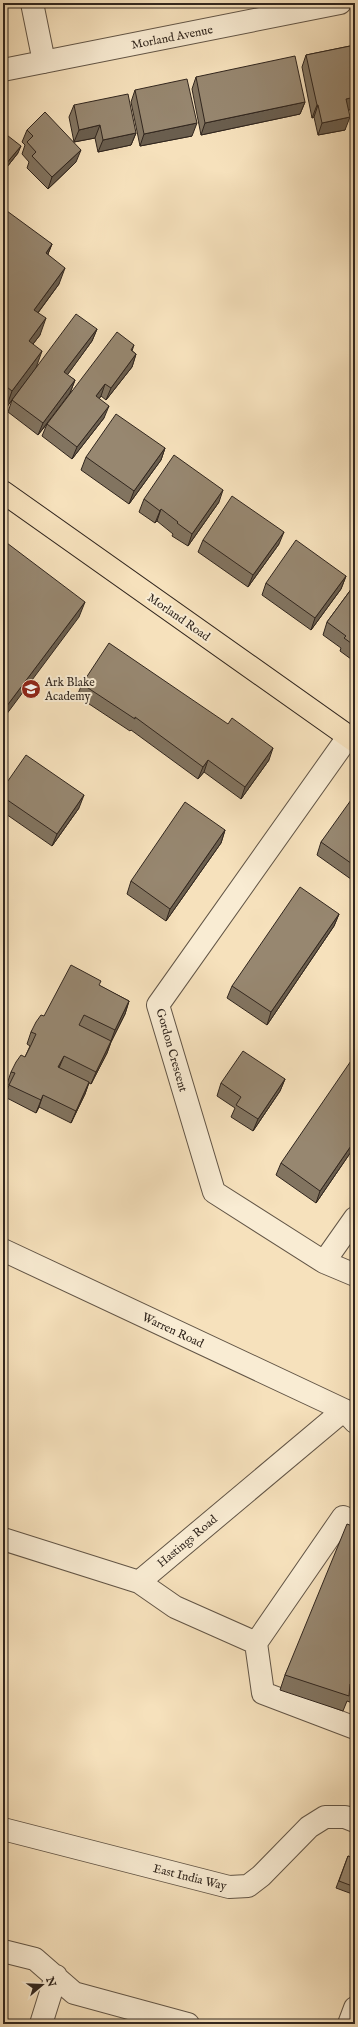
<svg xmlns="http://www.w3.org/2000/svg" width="358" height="2027" viewBox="0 0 358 2027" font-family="'IM FELL English',serif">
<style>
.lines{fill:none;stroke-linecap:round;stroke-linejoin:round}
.minor-casing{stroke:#625546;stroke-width:24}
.major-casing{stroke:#31261e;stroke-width:24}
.minor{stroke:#f9ecd3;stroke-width:22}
.major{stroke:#f6e1bc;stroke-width:22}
.wall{fill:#827460;stroke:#31261e}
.shaded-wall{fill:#6a5e4e;stroke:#31261e}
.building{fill:#978770;stroke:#31261e}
.labels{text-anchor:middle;stroke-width:4;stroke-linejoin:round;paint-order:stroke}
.street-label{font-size:12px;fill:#31261e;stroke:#f9ecd3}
.poi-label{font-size:12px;fill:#31261e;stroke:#f9ecd3;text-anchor:start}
</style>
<rect width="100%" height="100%" fill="#f6e1bc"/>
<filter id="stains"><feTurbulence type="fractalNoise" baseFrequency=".005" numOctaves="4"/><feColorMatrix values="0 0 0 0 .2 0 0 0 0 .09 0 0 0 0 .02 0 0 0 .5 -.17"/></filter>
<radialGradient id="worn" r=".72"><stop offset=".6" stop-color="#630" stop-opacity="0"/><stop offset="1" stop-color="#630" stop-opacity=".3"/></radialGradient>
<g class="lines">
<defs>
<path id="minor" d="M32 3 44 62
M3 70 340 3
M348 737 158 1005 214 1192 324 1262 355 1275
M3 1250 344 1410 355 1422
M324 1262 355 1218
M355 1522 343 1517 256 1643 263 1693 355 1728
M3 1539 139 1582 344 1410
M139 1582 175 1607 256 1643
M3 1829 229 1887 248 1886 261 1876 309 1827 325 1817H345L355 1821
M3 1951 35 1959 74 1993 188 2024
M41 2024 56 1976
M349 2024 355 2008"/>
<path id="major" d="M3 492 355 741"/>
</defs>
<!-- minor casing -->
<use href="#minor" class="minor-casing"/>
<!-- major casing -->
<use href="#major" class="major-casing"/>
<!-- minor -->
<use href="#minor" class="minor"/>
<!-- major -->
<use href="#major" class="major"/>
</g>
<!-- wall -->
<path class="wall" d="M355 45V109L348 110 345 130 318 135 314 117 312 118 302 67 306 55Z
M196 77 305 102 300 114 201 135 192 89Z
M135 90 192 136 140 146 131 102Z
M74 105 136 133 131 145 98 152 95 138 74 142 69 117Z
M27 130 76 162 48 189 27 168 29 162 22 154 25 145 22 142Z
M3 132 18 153 3 172Z
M3 216 52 244 48 254 59 284 38 313 40 335 33 344 36 367 97 329 92 341 67 375 75 380 70 393 134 345 132 351 136 354 132 367 106 400 101 396 99 399 104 418 72 459 42 436 47 424 38 435 8 412 12 400 6 408 3 405Z
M165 448 161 460 129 504 81 470 86 457Z
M144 499 219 502 188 546 172 536 173 534 157 521 155 523 139 512Z
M203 540 279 544 248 587 198 552Z
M346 576 341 589 311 630 262 595 266 583Z
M355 584V662L340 651 341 648 323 635 327 622Z
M82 684 269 760 241 799 204 772 198 779 131 730 130 731 77 696Z
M3 788 79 808 52 846 3 812Z
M355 803V882L317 855 321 842Z
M225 830 221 843 166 921 127 894 131 881Z
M339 914 334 926 267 1025 227 998 232 986Z
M100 986 129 1001 125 1014 111 1042 107 1053 91 1084 89 1083 85 1094 71 1123 39 1107 36 1113 5 1097 9 1085 7 1084 11 1072 25 1057 30 1046 27 1044 31 1032 44 1016Z
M285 1079 280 1091 253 1131 231 1117 235 1108 217 1096 221 1083Z
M355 1146 316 1203 276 1175 281 1163Z
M355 1527V1704L347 1701 343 1711 280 1690 285 1675Z
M348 1856 355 1859V1895L336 1888Z"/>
<!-- shaded-wall -->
<path class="shaded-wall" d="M355 97V109L341 111 346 99Z
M305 102 300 114 201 135 205 123Z
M317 105H318L314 117 312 118Z
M350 117 345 130 318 135 322 123Z
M197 123 192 136 140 146 144 134Z
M100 125 95 138 74 142 79 130Z
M136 133 131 145 98 152 103 140Z
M21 146 18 153 3 172 5 165Z
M81 150 76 162 48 189 52 177Z
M52 244 45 261 46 253Z
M65 268 59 284 28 326 34 310Z
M46 318 40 335 23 357 29 341Z
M97 329 92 341 60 385 64 372Z
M42 351 36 368 6 408 12 391Z
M136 354 132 367 106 400 111 388Z
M75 380 70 393 38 435 43 423Z
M105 384 101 396 91 409 96 396Z
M109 406 104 418 72 459 77 447Z
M165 448 161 460 129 504 134 491Z
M223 490 219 502 188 546 192 534Z
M161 509 157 521 155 523 160 511Z
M284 532 279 544 248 587 253 575Z
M346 576 341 589 311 630 315 618Z
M85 602 79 617 3 719V711Z
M273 748 269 760 241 799 245 787Z
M208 760 204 772 198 779 203 767Z
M84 795 79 808 52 846 57 834Z
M225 830 221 843 166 921 170 909Z
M339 914 334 926 267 1025 271 1012Z
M129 1001 125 1014 111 1042 107 1053 91 1084 96 1072 111 1041 115 1030Z
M64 1056 59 1068 58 1067Z
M285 1079 280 1091 253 1131 258 1119Z
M89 1082 85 1094 71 1123 76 1111Z
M43 1095 39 1107 36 1113 41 1100Z
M355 1140V1146L316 1203 320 1191Z"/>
<!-- building -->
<path class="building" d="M355 45V97L346 99 350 117 322 123 318 105H317L306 55Z
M295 56 305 102 205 123 196 77Z
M187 79 197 123 144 134 135 90Z
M128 94 136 133 103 140 100 125 79 130 74 105Z
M45 112 81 150 52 177 32 156 36 152 27 142 33 136 27 130Z
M3 132 21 146 5 165 3 163Z
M7 211 52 244 46 253 65 268 34 310 46 318 29 341 42 351 12 391 3 384V216Z
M76 314 97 329 64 372 75 380 43 423 12 400Z
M117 332 134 345 131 350 136 354 111 388 105 384 96 396 109 406 77 447 47 424Z
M116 414 165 448 134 491 86 457Z
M174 455 223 490 192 534 177 523 178 522 161 509 160 511 144 499Z
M232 496 284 532 253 575 203 540Z
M3 540 85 602 3 711Z
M296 540 346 576 315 618 266 583Z
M355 584V646L344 638 346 636 327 622Z
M109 643 228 724 232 718 273 748 245 787 208 760 203 767 135 717V719L82 684Z
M26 755 84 795 57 834 3 797V788Z
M351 800 355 803V866L321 842Z
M185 802 225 830 170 909 131 881Z
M300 887 339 914 271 1012 232 986Z
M71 965 101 981 99 985 129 1001 115 1030 84 1015 79 1025 111 1041 96 1072 64 1056 58 1067 89 1082 76 1111 43 1095 41 1100 9 1085 15 1073 11 1072 16 1062 21 1055 25 1057 31 1045 36 1034 31 1032 36 1022 41 1015 44 1016Z
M243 1051 285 1079 258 1119 236 1105 241 1097 221 1083Z
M355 1055V1140L320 1191 281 1163Z
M347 1524 355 1527V1686L350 1684 349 1696 285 1675Z
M348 1856 355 1859V1887L339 1881Z"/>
<!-- icons -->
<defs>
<symbol id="school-disc" viewBox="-11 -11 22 22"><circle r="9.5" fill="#8f2418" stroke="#f9ecd3"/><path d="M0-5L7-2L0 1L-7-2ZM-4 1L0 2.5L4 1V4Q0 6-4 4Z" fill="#fff"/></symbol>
</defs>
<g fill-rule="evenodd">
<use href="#school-disc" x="20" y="678" width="22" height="22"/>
</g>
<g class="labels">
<!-- street labels -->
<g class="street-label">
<text transform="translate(172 37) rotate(-11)" y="4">Morland Avenue</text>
<text transform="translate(179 617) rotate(35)" y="4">Morland Road</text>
<text transform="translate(172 1050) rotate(74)" y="4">Gordon Crescent</text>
<text transform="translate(173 1330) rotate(25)" y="4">Warren Road</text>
<text transform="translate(187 1541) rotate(-40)" y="4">Hastings Road</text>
<text transform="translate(190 1877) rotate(14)" y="4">East India Way</text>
</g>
<!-- poi labels -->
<g class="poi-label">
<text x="45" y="686">Ark Blake<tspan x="45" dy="14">Academy</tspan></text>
</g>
</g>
<!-- margin -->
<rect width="358" height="2027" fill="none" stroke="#f6e1bc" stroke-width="16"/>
<rect x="4" y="4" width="350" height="2019" fill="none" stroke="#31261e" stroke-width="2"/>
<rect x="8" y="8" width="342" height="2011" fill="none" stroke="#31261e"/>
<!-- north arrow -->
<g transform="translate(42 1985) rotate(71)" stroke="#f9ecd3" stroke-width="3" paint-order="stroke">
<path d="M0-3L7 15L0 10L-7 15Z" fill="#31261e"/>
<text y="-6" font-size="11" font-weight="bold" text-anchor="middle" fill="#31261e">N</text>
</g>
<rect width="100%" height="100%" filter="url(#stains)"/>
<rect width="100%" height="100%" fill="url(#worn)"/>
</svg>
